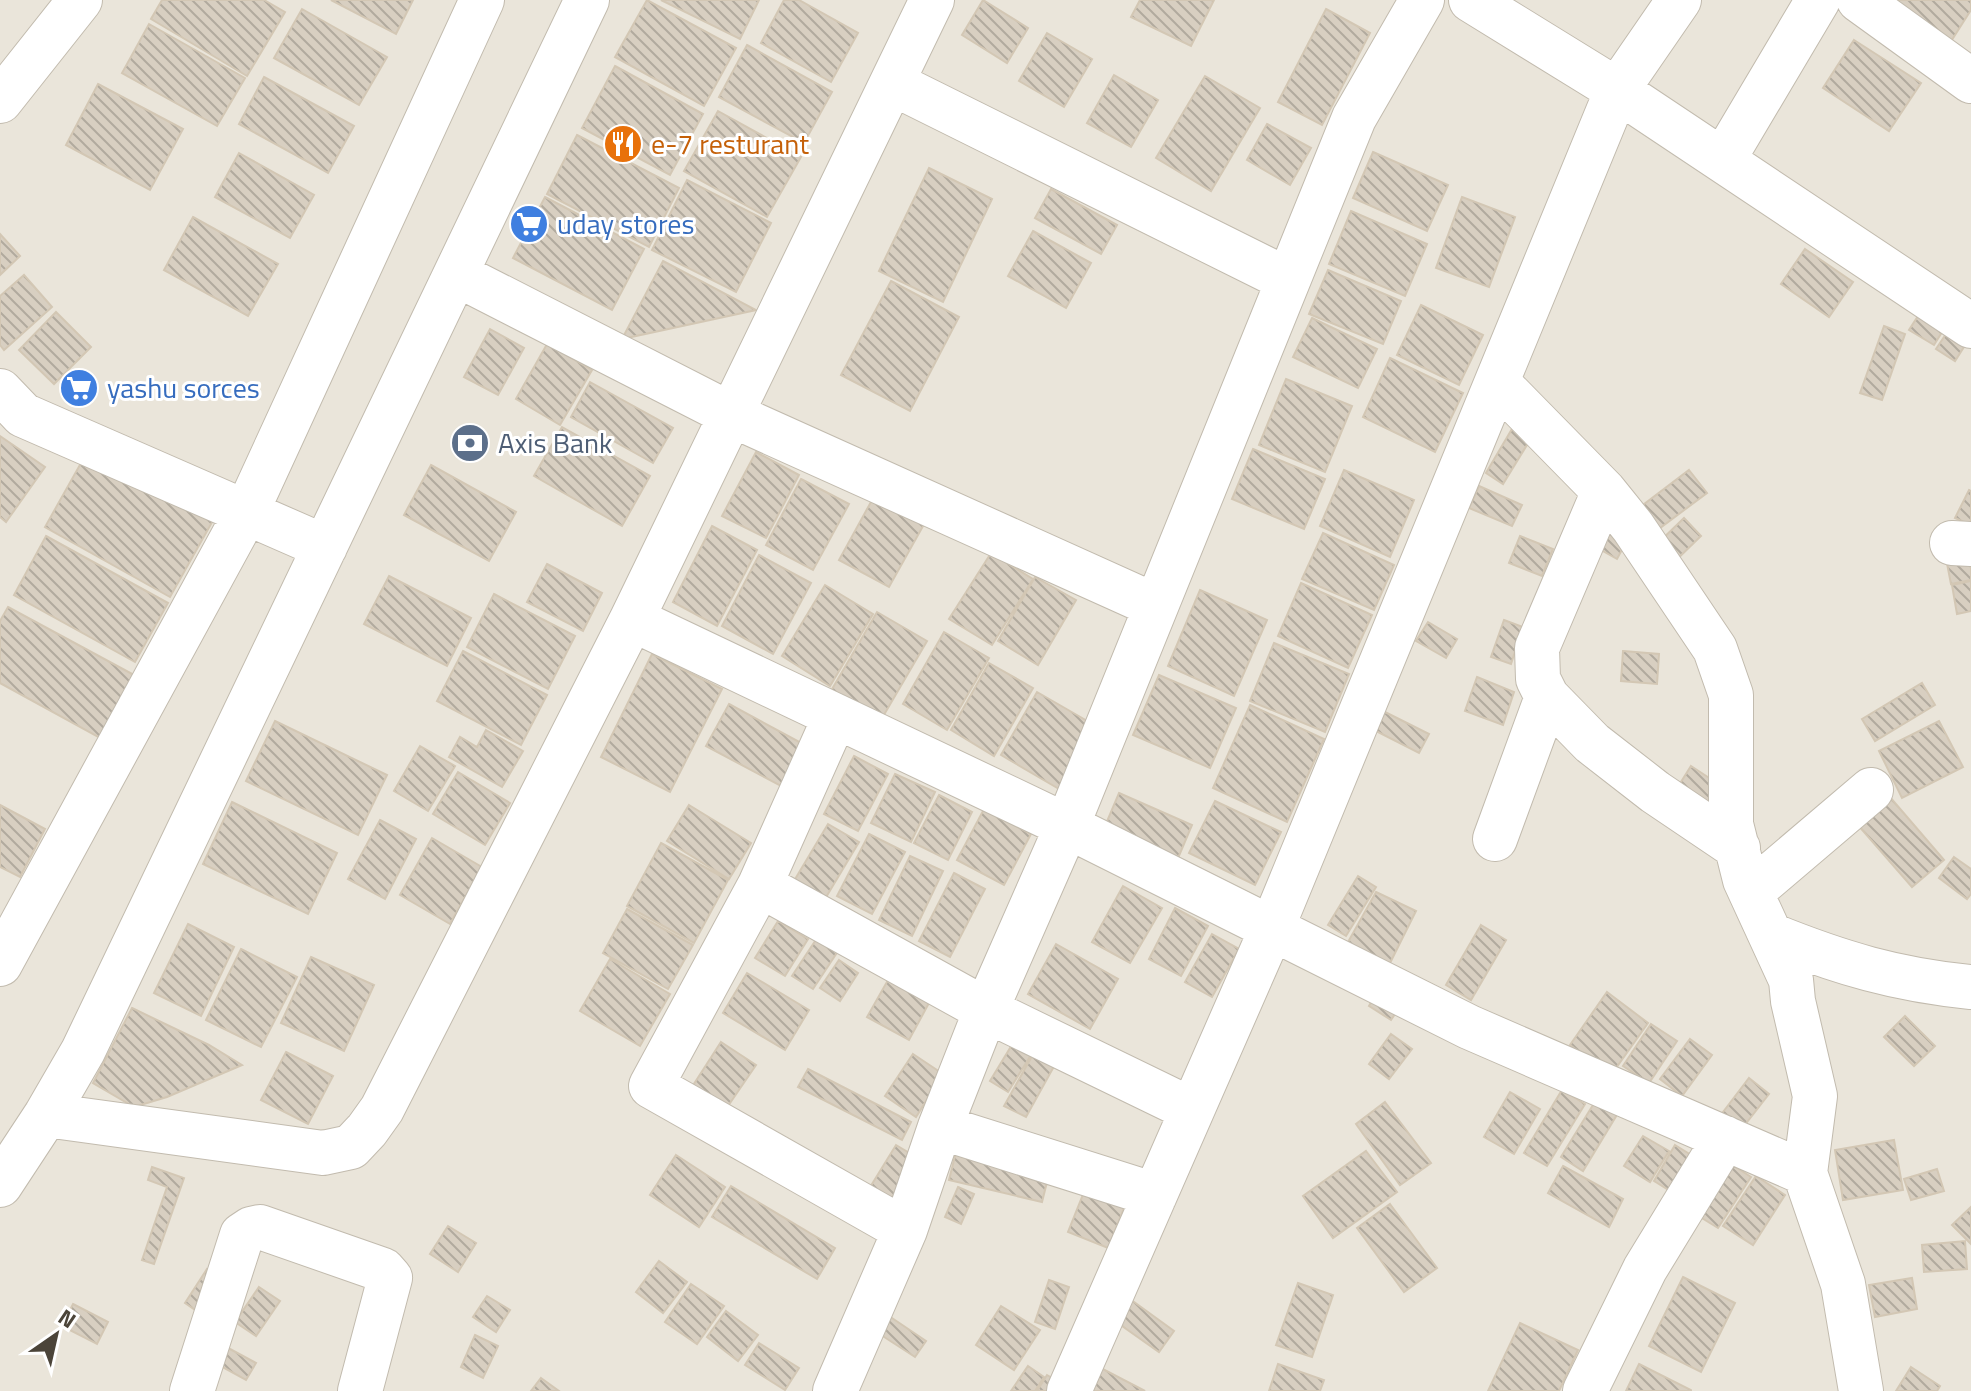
<svg xmlns="http://www.w3.org/2000/svg" width="1971" height="1391" viewBox="0 0 1971 1391" font-family="'Titillium Web',sans-serif">
<style>
.residential{fill:#eae5da}
.building{fill:url(#building-back-hatch);stroke:#d3c7b4;stroke-width:2}
.lines{fill:none;stroke-linecap:round;stroke-linejoin:round}
.minor-casing{stroke:#c2bbae;stroke-width:46}
.minor{stroke:#fff;stroke-width:44}
.labels{text-anchor:middle;stroke-width:6;stroke-linejoin:round;paint-order:stroke}
.food-label{font-size:28px;fill:#c56008;stroke:#fff;text-anchor:start}
.shop-label{font-size:28px;fill:#366cbe;stroke:#fff;text-anchor:start}
.service-label{font-size:28px;fill:#4e5e75;stroke:#fff;text-anchor:start}
</style>
<defs>
<pattern id="building-back-hatch" width="6" height="6" patternUnits="userSpaceOnUse" patternTransform="scale(2)"><rect width="6" height="6" fill="#d8cfc1"/><path d="M-1 5l2 2M0 0l6 6M5-1l2 2" fill="none" stroke="#b1aa9e"/></pattern>
</defs>
<rect width="100%" height="100%" fill="#f6f3ec"/>
<!-- residential -->
<path class="residential" d="M0 0H1971V1391H0Z"/>
<!-- building -->
<path class="building" d="M162 0H264L285 12 247 76 151 19Z
M331 0H413L396 34Z
M647 0 736 48 704 106 615 57Z
M661 0H759L740 39Z
M784 0H799L858 33 831 82 761 43Z
M983 0 1028 28 1007 63 962 35Z
M1140 0H1214L1191 46 1131 17Z
M1883 0H1971V10L1948 46Z
M302 9 387 57 359 105 274 58Z
M1326 9 1370 33 1322 125 1278 102Z
M149 24 245 78 217 126 122 73Z
M1047 33 1092 59 1064 107 1019 81Z
M1854 40 1921 83 1889 131 1823 88Z
M747 45 832 92 804 143 719 97Z
M615 66 703 114 670 175 582 128Z
M1114 75 1158 100 1131 147 1087 123Z
M1205 76 1260 108 1211 191 1156 158Z
M264 77 354 126 328 173 239 124Z
M98 84 183 129 150 190 66 145Z
M718 111 801 157 767 217 684 171Z
M1267 124 1311 148 1290 185 1247 160Z
M577 135 679 188 649 247 547 194Z
M1373 152 1448 185 1427 231 1353 198Z
M239 153 314 195 290 238 215 197Z
M929 168 992 199 943 302 879 271Z
M687 180 771 223 736 292 652 250Z
M1051 189 1117 225 1101 254 1035 218Z
M545 197 644 249 612 310 513 258Z
M1462 197 1515 217 1489 287 1436 268Z
M1351 211 1427 244 1405 296 1329 264Z
M193 217 278 264 248 316 164 270Z
M1033 231 1091 263 1066 308 1008 276Z
M0 234 20 256 0 275Z
M1805 249 1853 282 1829 317 1781 284Z
M663 261 756 310 622 339Z
M1328 270 1401 301 1383 344 1309 314Z
M24 275 52 307 4 350 0 345V296Z
M891 281 959 317 910 411 841 375Z
M1421 305 1483 335 1459 385 1397 355Z
M56 312 91 347 54 384 19 350Z
M1920 313 1944 329 1934 345 1909 330Z
M1312 318 1377 349 1358 388 1293 357Z
M1884 326 1905 334 1882 400 1860 393Z
M1950 328 1969 339 1955 361 1936 349Z
M490 329 524 348 498 395 464 377Z
M547 344 592 370 560 425 516 399Z
M1390 358 1463 393 1435 452 1363 417Z
M1286 379 1352 406 1325 472 1259 445Z
M590 382 673 428 653 463 571 417Z
M562 427 650 476 622 526 534 476Z
M1512 429 1530 440 1503 484 1486 473Z
M0 436 45 467 6 522 0 517Z
M90 447 215 517 170 597 45 527Z
M1253 449 1325 479 1304 529 1232 499Z
M756 452 799 475 766 538 722 516Z
M431 465 516 512 489 561 404 515Z
M1344 470 1414 500 1390 557 1320 526Z
M1689 470 1707 493 1648 537 1631 514Z
M801 479 849 504 813 570 766 545Z
M1479 486 1522 505 1512 526 1469 508Z
M1969 490 1971 491V525L1955 518Z
M877 491 927 519 889 587 839 560Z
M1600 518 1630 535 1617 559 1587 542Z
M1684 518 1701 536 1672 564 1654 547Z
M712 526 757 550 717 626 673 602Z
M1323 533 1394 565 1374 610 1302 579Z
M46 536 168 603 135 662 14 595Z
M1520 536 1553 549 1542 576 1509 563Z
M1971 549V580L1951 584 1945 553Z
M991 553 1033 579 992 645 949 619Z
M759 555 811 583 773 654 722 626Z
M547 564 602 593 583 631 527 602Z
M389 576 471 618 447 666 364 624Z
M1035 577 1076 600 1038 665 998 641Z
M1971 581V611L1957 614 1952 585Z
M1301 583 1372 615 1348 668 1278 636Z
M825 585 873 614 830 686 782 656Z
M1200 590 1267 620 1234 696 1168 666Z
M494 594 575 636 548 689 467 647Z
M8 607 134 675 100 738 0 683V621Z
M877 612 927 641 881 720 831 691Z
M1504 620 1523 627 1511 664 1491 657Z
M1428 622 1457 639 1446 658 1416 641Z
M944 632 989 658 947 730 903 704Z
M1274 643 1349 674 1325 732 1250 701Z
M463 651 547 695 521 745 437 701Z
M1623 651 1659 654 1657 684 1621 681Z
M652 654 722 689 670 792 601 757Z
M989 663 1033 688 994 756 951 730Z
M1159 675 1236 708 1210 768 1133 735Z
M1477 677 1514 692 1503 725 1465 711Z
M1922 683 1935 705 1875 741 1862 719Z
M1037 692 1096 726 1059 789 1001 755Z
M729 704 803 744 781 786 706 746Z
M1250 705 1324 739 1287 822 1213 788Z
M1385 712 1429 734 1419 753 1376 731Z
M275 721 387 775 358 835 246 781Z
M1939 721 1963 767 1902 798 1879 751Z
M486 730 523 751 502 787 449 757 460 737 477 747Z
M420 746 455 766 428 811 394 791Z
M854 756 888 774 858 831 824 814Z
M1691 766 1726 789 1706 821 1671 798Z
M458 772 510 803 485 845 433 814Z
M895 774 935 792 911 842 871 823Z
M1883 789 1944 860 1912 887 1851 817Z
M1119 793 1192 825 1173 870 1105 826Z
M939 795 972 812 948 860 914 843Z
M1215 801 1281 832 1255 885 1189 853Z
M232 802 337 853 308 914 203 864Z
M0 805 45 829 20 877 0 867Z
M689 805 751 843 729 879 667 841Z
M984 809 1031 834 1004 885 957 860Z
M380 820 416 839 385 899 348 879Z
M828 824 859 842 825 899 794 881Z
M869 834 905 852 872 914 837 896Z
M432 838 482 867 450 924 400 895Z
M661 843 728 880 694 943 627 906Z
M910 856 943 871 912 936 879 920Z
M1954 857 1971 869V894L1967 899 1939 878Z
M954 873 985 889 950 957 919 941Z
M1358 876 1376 887 1346 936 1328 925Z
M1123 886 1162 908 1130 963 1092 942Z
M1376 892 1416 911 1389 965 1348 942Z
M1175 908 1208 926 1181 976 1149 959Z
M627 909 693 945 668 989 603 953Z
M778 921 808 939 785 976 755 958Z
M188 924 234 947 201 1016 154 993Z
M1481 925 1506 940 1471 1000 1446 985Z
M825 926 846 939 813 989 792 976Z
M1212 934 1239 949 1212 997 1185 982Z
M1056 944 1118 979 1090 1029 1028 994Z
M241 949 297 977 261 1047 206 1020Z
M311 957 374 985 344 1051 281 1023Z
M610 959 670 994 640 1046 580 1011Z
M839 960 858 973 840 1001 820 988Z
M747 973 809 1010 785 1050 723 1013Z
M888 980 929 1003 909 1040 867 1017Z
M1607 992 1648 1023 1611 1075 1570 1045Z
M1375 996 1397 1011 1391 1020 1369 1006Z
M132 1008 209 1045 242 1065 167 1097 134 1107 93 1083Z
M1905 1016 1935 1046 1914 1066 1884 1037Z
M1651 1024 1677 1041 1649 1083 1623 1066Z
M1391 1034 1412 1049 1389 1079 1369 1064Z
M1018 1035 1036 1047 1008 1092 990 1081Z
M1690 1039 1712 1055 1682 1096 1660 1079Z
M721 1042 756 1065 726 1109 692 1087Z
M1036 1049 1057 1061 1026 1117 1004 1106Z
M286 1052 333 1076 308 1124 261 1100Z
M913 1054 943 1074 916 1117 885 1096Z
M808 1069 911 1122 902 1140 798 1087Z
M1749 1078 1769 1094 1740 1131 1720 1116Z
M1562 1090 1585 1104 1547 1166 1524 1153Z
M1510 1092 1540 1109 1514 1154 1484 1137Z
M1596 1100 1618 1113 1583 1171 1561 1157Z
M1385 1102 1431 1163 1400 1185 1356 1124Z
M1643 1136 1669 1151 1650 1182 1624 1166Z
M1894 1140 1903 1190 1843 1200 1835 1150Z
M896 1145 923 1161 896 1205 869 1189Z
M1675 1145 1701 1161 1680 1197 1654 1181Z
M1366 1151 1397 1192 1333 1238 1303 1196Z
M956 1152 1049 1174 1042 1202 949 1180Z
M676 1155 725 1187 699 1227 650 1195Z
M1725 1160 1751 1177 1718 1228 1692 1212Z
M1563 1166 1623 1199 1609 1227 1548 1193Z
M152 1167 184 1178 154 1264 142 1260 167 1187 148 1180Z
M1937 1169 1944 1191 1911 1200 1904 1179Z
M1756 1176 1785 1195 1753 1245 1723 1226Z
M1090 1177 1130 1193 1108 1248 1068 1232Z
M731 1186 835 1248 817 1279 712 1217Z
M958 1187 974 1194 961 1224 945 1217Z
M1390 1204 1437 1268 1404 1292 1357 1228Z
M1971 1207V1244L1952 1225Z
M448 1226 476 1243 458 1272 430 1254Z
M1965 1241 1967 1269 1924 1272 1922 1245Z
M659 1261 687 1282 663 1313 636 1292Z
M207 1269 226 1282 204 1316 185 1303Z
M1683 1277 1735 1303 1701 1372 1649 1346Z
M1912 1278 1917 1309 1875 1317 1869 1285Z
M1049 1280 1069 1287 1055 1329 1035 1322Z
M1298 1283 1333 1295 1312 1357 1276 1345Z
M691 1284 724 1306 697 1344 665 1322Z
M259 1287 280 1301 256 1336 235 1322Z
M487 1296 510 1310 496 1332 473 1317Z
M1130 1299 1174 1331 1159 1352 1115 1321Z
M73 1304 108 1322 97 1344 62 1326Z
M1001 1306 1040 1330 1014 1370 976 1345Z
M726 1311 758 1335 738 1361 707 1337Z
M886 1314 926 1341 915 1357 875 1331Z
M1520 1323 1578 1350 1559 1391H1488Z
M475 1335 498 1346 483 1378 461 1367Z
M217 1342 256 1363 246 1380 208 1359Z
M759 1343 799 1368 785 1390 745 1365Z
M1278 1364 1324 1380 1320 1391H1269Z
M1639 1364 1691 1390V1391H1626Z
M1095 1365 1145 1391H1085Z
M1028 1366 1044 1377 1035 1391H1011Z
M1911 1367 1940 1386 1937 1391H1896Z
M1047 1375 1064 1385 1061 1391H1037Z
M541 1378 559 1391H531Z"/>
<g class="lines">
<defs>
<path id="minor" d="M1471 0 1617 90 1971 326
M1859 0 1971 81
M894 84 1288 280
M0 101 80 0
M1723 160 1818 0
M456 274 732 415 1156 606
M1497 382 1604 491 1633 527 1715 649 1731 695V824L1745 880 1791 980 1793 1001 1815 1096 1805 1173
M0 391 23 415 325 547
M1952 543 1971 544
M632 619 1067 826 1469 1027 1805 1173 1843 1284 1861 1391
M1547 697 1592 743 1655 792 1738 848
M835 717 760 885 651 1086 905 1230
M1495 839 1547 697 1538 679 1537 648 1604 491
M760 885 986 1010 1192 1110
M1751 892 1871 790
M1771 935C1840 963 1897 980 1971 987
M0 964 247 511 482 0
M46 1115 323 1153 351 1147 367 1130 382 1109 632 619 932 0
M940 1127 1155 1195
M0 1185 46 1115 83 1051 587 0
M192 1391 242 1235 251 1229 260 1227 383 1270 390 1278 360 1391
M835 1391 905 1230 940 1127 986 1010 1067 826 1354 118 1422 0
M1069 1391 1272 928 1617 90 1679 0
M1585 1391 1645 1269 1725 1138"/>
</defs>
<!-- minor casing -->
<use href="#minor" class="minor-casing"/>
<!-- minor -->
<use href="#minor" class="minor"/>
</g>
<!-- icons -->
<defs>
<symbol id="restaurant-disc" viewBox="-11 -11 22 22"><circle r="9.5" fill="#e8710a" stroke="#fff"/><path d="M-5-6h1v4h1v-4h1v4h1v-4h1v5L-1.5 .5V6h-2V.5L-5-1ZM5-6V6H3V1.5H1.5Q1.5-4 5-6Z" fill="#fff"/></symbol>
<symbol id="supermarket-disc" viewBox="-11 -11 22 22"><circle r="9.5" fill="#3f7fe0" stroke="#fff"/><path d="M-6-5.5h2.5l.6 2H6L4.5 2H-2.5L-4.4-4H-6ZM-1.5 3.2a1.3 1.3 0 1 0 .1 0ZM3 3.2a1.3 1.3 0 1 0 .1 0Z" fill="#fff"/></symbol>
<symbol id="bank-disc" viewBox="-11 -11 22 22"><circle r="9.5" fill="#5c6f8a" stroke="#fff"/><path d="M-6-4H6V4H-6ZM0-2.3a2.3 2.3 0 1 0 0 4.6a2.3 2.3 0 1 0 0-4.6Z" fill="#fff"/></symbol>
</defs>
<g fill-rule="evenodd">
<use href="#restaurant-disc" x="601" y="122" width="44" height="44"/>
<use href="#supermarket-disc" x="507" y="202" width="44" height="44"/>
<use href="#supermarket-disc" x="57" y="366" width="44" height="44"/>
<use href="#bank-disc" x="448" y="421" width="44" height="44"/>
</g>
<g class="labels">
<!-- food labels -->
<g class="food-label">
<text x="651" y="154">e-7 resturant</text>
</g>
<!-- shop labels -->
<g class="shop-label">
<text x="557" y="234">uday stores</text>
<text x="107" y="398">yashu sorces</text>
</g>
<!-- service labels -->
<g class="service-label">
<text x="498" y="453">Axis Bank</text>
</g>
</g>
<!-- north arrow -->
<g transform="translate(56 1335) rotate(34)" stroke="#ffffff" stroke-width="6" paint-order="stroke">
<path d="M0-6L14 30L0 20L-14 30Z" fill="#4b4439"/>
<text y="-12" font-size="22" font-weight="bold" text-anchor="middle" fill="#4b4439">N</text>
</g>
</svg>
